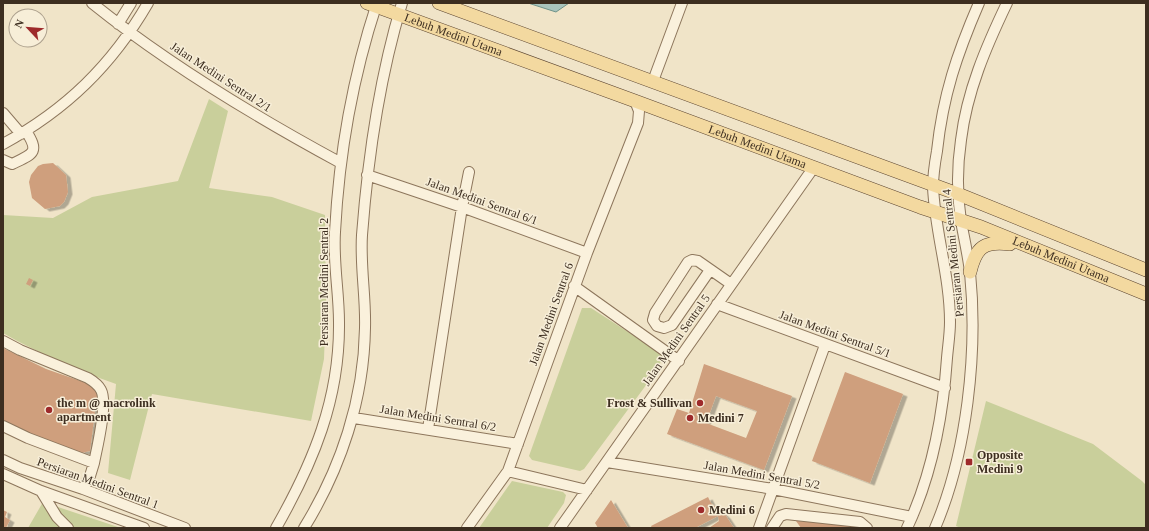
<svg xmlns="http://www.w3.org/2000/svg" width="1149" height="531" viewBox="0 0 1149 531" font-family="'Times New Roman',serif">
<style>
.green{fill:#c9cf9b}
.water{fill:#a9c4bc;stroke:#6f938a}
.building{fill:#cf9f7d;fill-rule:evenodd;filter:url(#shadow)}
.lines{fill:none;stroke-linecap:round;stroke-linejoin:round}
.minor-casing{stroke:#8d765c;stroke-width:12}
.major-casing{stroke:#5b4430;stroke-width:14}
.minor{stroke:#faf1dc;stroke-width:10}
.major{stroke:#f3d9a0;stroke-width:13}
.poi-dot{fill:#9e2a2b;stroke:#f7eed8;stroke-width:1.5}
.labels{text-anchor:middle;stroke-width:3;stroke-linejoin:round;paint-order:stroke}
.street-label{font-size:12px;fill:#3d2e20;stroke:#f7eed8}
.poi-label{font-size:12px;font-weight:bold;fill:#3d2e20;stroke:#f7eed8;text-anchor:start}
</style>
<defs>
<filter id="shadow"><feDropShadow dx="4.5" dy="2.5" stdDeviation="0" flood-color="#0004"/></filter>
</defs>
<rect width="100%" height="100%" fill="#f0e4c8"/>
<!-- green -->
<path class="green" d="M209 99 228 111 209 188 272 197 325 215 326 304 324 359 311 421 152 394 130 480 108 473 116 384C77 370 40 354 3 333V215L53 218 92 197 178 181Z
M582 308H591L659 352 662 358 658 369 584 469 580 471 532 460 529 456Z
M986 401 1093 444 1142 481 1146 485V528H961L956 526Z
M512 481 563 492 566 495 564 503 547 528H479Z
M43 502 121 528H28Z"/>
<!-- water -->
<path class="water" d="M528 3H569L556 12Z"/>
<!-- building -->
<path class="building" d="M53 163 66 175 68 192 64 202 60 206 45 209 32 198 29 182 31 175 38 166 43 164Z
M29 278 33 280 30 286 26 284Z
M3 348 46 369 95 386 97 395 90 451 76 454 3 424Z
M704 364 792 396 764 470 667 434 677 409 689 413ZM716 396 757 411 746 438 706 423Z
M845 372 903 394 870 483 812 461Z
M708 497 711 503 726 516 734 528H709L719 521 718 516 695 528H652L651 526Z
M611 500 628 528H598L595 523Z
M3 510 7 512 5 517 10 520 6 528H3Z
M796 521 856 523 855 528H801Z"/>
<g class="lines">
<defs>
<path id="minor" d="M92 3C169 65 254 116 341 163
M118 24 131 3
M653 81 682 3
M3 113 21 134
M3 144C66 110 112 65 148 3
M3 160 12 164C33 154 40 153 26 131
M367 175 462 207 587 253
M710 270 672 325 664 328 657 326 653 320 655 313 688 262 692 260 698 261 731 284
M574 286 679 361
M717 304 945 388
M3 341 20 350 88 378C93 381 98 384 101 390 108 403 97 448 94 463
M354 418 518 444
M3 426 28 438 94 463 90 476 83 489
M428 429 462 207 469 172
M3 460 20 468 83 489 185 528
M607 462 773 489 912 517
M508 471 587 490
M3 474 41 491 144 528
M41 491 57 517 68 528
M276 528C313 463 340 399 339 322 339 292 333 262 335 232 339 155 353 76 377 3
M304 528C341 468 364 399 365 328 366 297 360 266 362 235 368 156 379 79 402 3
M467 528 508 471 587 253 638 123 639 111 635 101
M560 528 814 167
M759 528 825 345
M772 528 780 516 786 514 860 522 867 528
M907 528C932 475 943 417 947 358 948 346 950 334 950 322 950 276 935 232 933 187 933 175 935 162 937 151 943 95 957 54 979 3
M935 528C967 453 978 353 970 272 968 255 964 238 961 221 957 195 957 167 961 140 967 91 986 47 1007 3"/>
<g id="major">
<path id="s1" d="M367 3 635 101 920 207 981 227 1146 294"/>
<path d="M439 3 958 194 1146 270"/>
<path d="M970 272C976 246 985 241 1010 244"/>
</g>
</defs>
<!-- minor casing -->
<use href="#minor" class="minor-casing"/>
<!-- major casing -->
<use href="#major" class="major-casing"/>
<!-- minor -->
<use href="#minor" class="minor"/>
<!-- major -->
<use href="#major" class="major"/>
</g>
<!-- markers -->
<g class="poi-dot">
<circle cx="700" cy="403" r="4"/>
<circle cx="49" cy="410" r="4"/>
<circle cx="690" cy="418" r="4"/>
<rect x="965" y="458" width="8" height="8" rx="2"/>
<circle cx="701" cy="510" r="4"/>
</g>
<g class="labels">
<!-- street labels -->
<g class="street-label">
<text dy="4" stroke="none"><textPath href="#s1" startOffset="92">Lebuh Medini Utama</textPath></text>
<text transform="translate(221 77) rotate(33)" y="4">Jalan Medini Sentral 2/1</text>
<text dy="4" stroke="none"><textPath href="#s1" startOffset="416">Lebuh Medini Utama</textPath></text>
<text transform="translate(482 201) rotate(20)" y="4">Jalan Medini Sentral 6/1</text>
<text transform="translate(953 253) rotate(-96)" y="4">Persiaran Medini Sentral 4</text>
<text dy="4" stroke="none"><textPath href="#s1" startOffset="740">Lebuh Medini Utama</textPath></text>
<text transform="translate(324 282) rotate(-90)" y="4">Persiaran Medini Sentral 2</text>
<text transform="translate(551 314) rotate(-70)" y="4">Jalan Medini Sentral 6</text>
<text transform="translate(835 334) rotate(20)" y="4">Jalan Medini Sentral 5/1</text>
<text transform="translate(676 340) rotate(-55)" y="4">Jalan Medini Sentral 5</text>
<text transform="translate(438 418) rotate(9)" y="4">Jalan Medini Sentral 6/2</text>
<text transform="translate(762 475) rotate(10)" y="4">Jalan Medini Sentral 5/2</text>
<text transform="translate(98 483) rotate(20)" y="4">Persiaran Medini Sentral 1</text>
</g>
<!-- poi labels -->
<g class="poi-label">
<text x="57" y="407">the m @ macrolink<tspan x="57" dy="14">apartment</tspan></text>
<text x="692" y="407" text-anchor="end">Frost &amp; Sullivan</text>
<text x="698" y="422">Medini 7</text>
<text x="977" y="459">Opposite<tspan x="977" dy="14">Medini 9</tspan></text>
<text x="709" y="514">Medini 6</text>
</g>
</g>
<!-- border -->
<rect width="1149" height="531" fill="none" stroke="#3d2e20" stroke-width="8"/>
<!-- north arrow -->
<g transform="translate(28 28) rotate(296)"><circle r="19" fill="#f7eed8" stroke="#ada18e"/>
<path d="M0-3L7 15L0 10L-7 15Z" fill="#9e2a2b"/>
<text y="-6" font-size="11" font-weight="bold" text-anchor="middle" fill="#3d2e20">N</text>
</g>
</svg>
